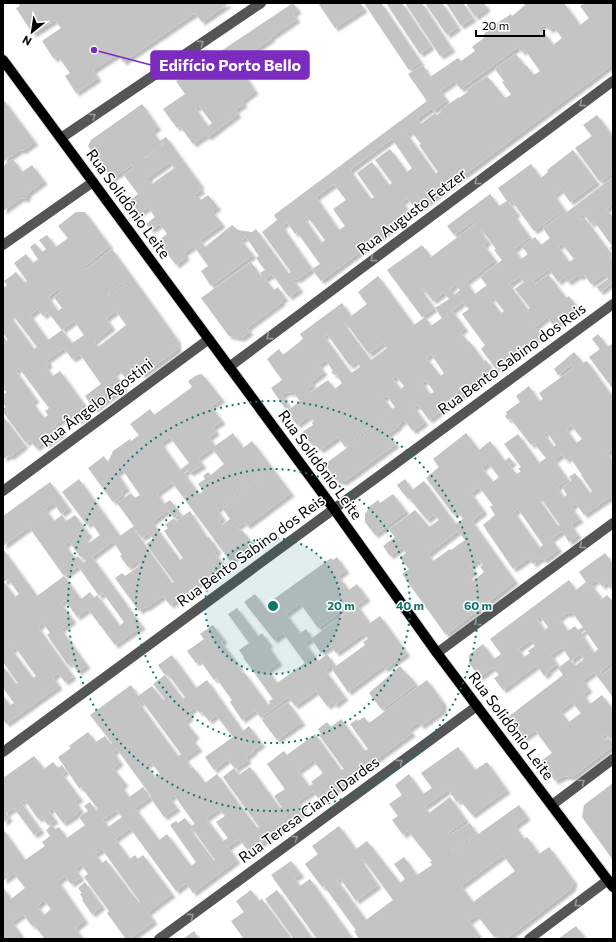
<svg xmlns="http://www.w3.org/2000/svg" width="616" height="942" viewBox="0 0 616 942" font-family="Commissioner,sans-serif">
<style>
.building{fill:#c4c4c4;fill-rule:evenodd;filter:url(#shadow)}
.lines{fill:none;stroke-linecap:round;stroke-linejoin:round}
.major-casing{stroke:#dbdbdb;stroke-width:12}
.minor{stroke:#555;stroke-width:10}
.major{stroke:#000;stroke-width:10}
.oneway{stroke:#999}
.ring{fill:none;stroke:#0f766e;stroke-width:2;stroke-dasharray:2 4}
.labels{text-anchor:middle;stroke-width:3;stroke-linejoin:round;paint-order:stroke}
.street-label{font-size:15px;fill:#000;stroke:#fff}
.centre{fill:#0f766e;stroke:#fff;stroke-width:2}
.ring-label{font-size:12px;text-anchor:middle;font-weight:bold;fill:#0f766e;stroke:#fff;stroke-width:3;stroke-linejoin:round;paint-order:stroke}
.leader{fill:none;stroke:#7b2cbf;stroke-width:1.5}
.callout-dot{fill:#7b2cbf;stroke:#fff;stroke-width:1.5}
.callout{fill:#7b2cbf;stroke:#7b2cbf;stroke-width:1.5}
.callout-label{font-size:16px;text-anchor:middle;font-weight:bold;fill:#fff}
</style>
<defs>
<filter id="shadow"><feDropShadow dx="3.5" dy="3.5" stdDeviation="1" flood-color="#0004"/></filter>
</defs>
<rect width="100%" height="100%" fill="#fff"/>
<!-- building -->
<path class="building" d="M18 3H229L202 22 195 13 123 62 118 54 93 70 98 78 76 93 65 76 70 73 58 56 54 59 42 41 61 28 55 20 33 34 16 8 20 6Z
M293 3 298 10 293 14 297 19 271 37 272 38 238 62 244 71 243 72 255 91 242 101 244 104 235 110 238 114 208 137 206 135 193 144 180 126 177 128 163 109 185 94 176 81ZM199 106 212 123 208 126 195 108Z
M318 3H360L364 9 335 28Z
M364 3H381L421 62 409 70Z
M386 3H402L431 46 420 54Z
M405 3H422L452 49 440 56Z
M425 3H442L458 27 447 35Z
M446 3H463L473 18 461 26Z
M466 3H484L487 8 475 17Z
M524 3H564L580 25 589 18 580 6 584 3H611L613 6V64L417 210 407 198 402 202 411 214 321 281 312 269 320 264 297 232 295 234 287 222 282 226 312 269 297 280 296 278 293 280 300 289 289 297 272 274 265 279 274 290 278 287 285 298 281 300 282 302 247 328 250 332 241 338 229 336 201 298 251 262 261 276H262L260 273 265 270 256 258 259 256 246 237 241 240 253 255 211 286 201 271 208 266 196 249 193 246 184 253 186 257 176 265 158 241 167 234 160 224 151 230 146 224 155 217 148 207 139 214 129 201 138 194 124 175 134 168 132 165 112 178 88 146 91 140 142 104 158 127 152 131 160 141 166 137 201 185 199 187 202 190 193 196 195 198 198 196 201 200 208 195 218 207 212 211 222 224 200 240 205 247 232 225 238 230 252 232 256 229 289 274 291 272 262 232 277 220 274 215 427 101 408 74 423 65 430 77 458 58 461 61 475 51 472 47 485 37 484 34 497 23 511 14 512 16 525 5ZM545 24 549 30 554 27 562 38 553 45 545 33 542 35 538 29ZM518 47 522 52 525 50 540 71 534 75 526 65 525 66 516 54 495 69 504 81 502 82 511 94 509 96 505 98 487 76 467 90 468 91 465 94 459 98V97L440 110 441 112 437 115 435 113 421 124 417 119 432 108 433 111 447 100 440 91 454 81 461 89ZM411 131 421 144 419 145 438 172 436 174 407 134ZM392 139 412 168 407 172 390 149 375 160 392 183 389 185 372 162 357 173 374 197 371 199 350 170ZM163 143 164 145 145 159 144 158ZM170 162 174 168 152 184 149 181V177ZM334 184 346 200 333 209 345 226 339 230 316 197ZM307 216 325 240 322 243 304 218Z
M3 99 35 142 22 151 21 149 3 162Z
M597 115 613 136V173L600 182 575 148 592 136 583 125Z
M573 150 597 182 570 202 561 189 554 195 564 209 534 231 512 201 509 203 517 213 514 215 530 237 514 249 521 259 528 254 522 247 535 237 541 245 550 238 543 228 566 211 567 212 613 177V204L606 209 612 216H613V253L610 248 612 246 594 221 591 224 584 214 578 218 580 220 584 217 610 252 608 254 613 261V282L600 292 597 287 608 279 605 274 591 284 584 274 580 277 579 275 568 282 564 277 558 282 549 269 533 281 535 284 548 274 566 298 569 296 578 309 554 326 547 317 535 327 541 336 496 369 481 349 485 345 462 314 469 309 463 302 452 311 465 328 460 332 468 342 469 341 484 361 486 360 494 371 429 420 418 405 414 407 425 422 413 431 404 420 398 425 399 426 388 434 396 444 344 482 336 480 325 464 381 423 379 421 345 447 338 437 320 450 314 442 311 444 302 432 313 425 312 423 314 421 309 416 297 425 271 388 282 380 267 359 279 349 283 355 303 339 300 334 342 303 351 316 367 304 358 292 378 276 414 325 425 317 431 326 442 318 435 308 449 299 444 292 433 301 423 288 421 289 434 308 422 317 387 270 422 245 431 257 475 224 473 221 454 235 447 226 490 194 499 206 507 201 498 188 531 164 541 178 548 172 547 170ZM482 230 496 249 494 250 502 260 480 277 487 285 475 294 466 282 495 260 484 245 488 241 480 231ZM562 244 574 259 569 262 558 246ZM520 277 524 282 515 289 530 308 528 310 509 284ZM456 284 460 290 454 295 450 289ZM493 297 504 311 501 313 490 299ZM346 323 369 354 383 343 387 348 371 360 344 324ZM327 334 350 366 356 361 360 367 351 373 324 336ZM431 354 444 373 441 376 426 358ZM326 360 333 371 331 372 334 375 336 374 342 383 335 389 328 380 309 393 307 389 313 385 311 382 324 372 319 365ZM396 376 404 386 401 389 393 379ZM426 380 434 392 430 394 422 383ZM286 392 294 393 300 401 290 409 287 405 288 404 282 396ZM387 396 395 407 392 409 383 398Z
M13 159 22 172 32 165 44 181 28 193 26 199 21 198 3 211V166Z
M76 212H85L110 246 84 267 86 269 112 249 177 339 178 349 142 375 134 364 130 366 135 372 126 379 119 369 114 373 124 387 94 409 85 396 101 384 80 354 72 359 64 348 47 360 49 364 46 367 53 376 60 371 84 404 81 406 86 415 78 421 72 413 55 425 62 433 45 445 43 442 36 448 30 440 26 443 3 412V409L6 407 3 403V395L7 392 5 390 3 391V336L7 341 8 340 3 333V288L7 285 4 281 16 272 25 283 27 281 14 263 26 254 33 263 38 259 30 247 35 243 42 252 46 249 39 240 47 235 56 247 68 238 58 226ZM123 283 125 285 109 296 108 294ZM60 288 62 291 54 297 62 308 58 311 48 297ZM38 309 43 316 48 312 62 330 74 321 84 335 72 343 62 330 48 340 30 315ZM116 311 126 325 98 347 94 341 112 327 106 318ZM12 314 37 347 34 349 10 316ZM19 368 49 408 45 411 48 415 44 418 32 402 36 399 16 371Z
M598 334 608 347 613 343V389L589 357 600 349 592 339Z
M574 352 583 363 587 361 612 396 613 395V449L607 453 613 461V495L584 515 576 503 571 507 580 519 571 525 578 535 569 542 562 531 551 539 559 549 551 555 544 560 541 558 533 564 529 558 513 569 483 525 495 515 490 507 493 505 479 487 471 493 484 511 472 521 515 581 446 635 402 574 409 569 400 558 406 553 402 547 390 556 383 546 395 537 389 530 415 510 429 527 439 520 434 514 427 520 409 498 408 499 397 485 405 479 412 490 424 481 456 524 463 519 457 511 453 514 426 478 439 467 433 459 466 433 479 450 490 441 505 461 509 457 513 462 509 465 517 474 521 471 518 469 521 467 504 444 518 434 539 463 546 458 534 443 531 445 510 418 508 420 505 416 507 414 506 412 520 402 516 396 529 386 539 401 543 399 539 393 574 368 571 365 558 375 554 369ZM571 425 582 439 576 443 566 429ZM547 432 556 445 554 447 544 434ZM562 454 566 460 570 457 582 475H581L592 491 590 493 575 473 569 477 572 480 562 487 567 495 564 497 557 487 568 479 554 460ZM488 463 499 477 493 482 482 468ZM540 497 560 525 558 526 538 498ZM518 509 543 545 540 548 514 512ZM458 531 465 540 451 550 450 549 433 561 428 554ZM479 560 483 565 480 567 484 572 473 581 469 575 475 571 470 566Z
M202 374 222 399 211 406 222 421 213 427 216 432 209 437 215 446 233 433 243 448 252 441 291 493 247 526 244 522 237 527 240 531 242 530 253 544 230 561 172 482 157 493 164 504 170 500 181 514 174 518 168 510 152 522 180 560 183 558 164 531 168 528 165 525 174 518 176 521 190 511 207 538 209 537 218 550 215 553 224 565 170 605 163 596 146 608 145 607 139 611 115 578 122 573 125 576 141 565 137 561 128 567 120 556 122 555 113 541 92 557 142 626 115 645 88 609 77 617 65 600 61 603 73 620 61 629 87 665 78 672 71 662 68 665 47 635 50 633 43 623 38 627 73 676 65 682 58 673 53 677 59 686 6 724 3 719V695L10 705 14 703 3 688V666L16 684 18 683 3 662V549L37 596 64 576 81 599 90 592 94 598 97 595 120 626 124 622 103 593 99 596 78 566 64 576 29 527 3 546V516L50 482 69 508 61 514 54 503 45 509 54 521 62 515 66 521 75 515 89 534 85 538 89 543 100 535 91 522 87 525 62 492 79 479 120 536 134 526 117 503 131 493 135 498 140 495 122 469 117 473 127 488 121 492 123 495 113 502 88 468 104 456 108 462 113 451 130 439 131 441 139 435 130 424 150 409 154 415 192 387 188 381 197 375ZM170 437 189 463 180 470 161 443ZM212 448 224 464 211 475 208 472 203 476 205 479 198 484 203 491 199 494 184 473 188 470 190 473 203 465 198 458ZM257 479 258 481 222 508 230 519 222 525 219 521 223 518 217 509ZM136 530 142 538 149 533 153 539 146 544 174 582 172 583 135 531ZM69 541 80 557 82 556 86 561 83 563 78 556 75 558 65 545ZM8 579 19 594 15 597 4 582ZM15 647 36 676 33 678 12 650Z
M3 416 25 445 10 457 9 455 3 459Z
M393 494 406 511 375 535 365 522V514L370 506 378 500 380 503Z
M605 553 613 564V591L607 583 602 586 597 580 591 584 602 599 607 595 613 602V662L600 672 602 675 612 667 613 668V697L594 672 583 680 589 689 583 694 590 704 602 695 613 710V734L608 737 606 734 602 736 605 741 609 738 613 743V746L572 777 565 776 555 781 541 761 552 753 535 730 524 738 508 717 563 675 558 668 570 659 562 647 551 655 557 664 548 671 549 672 544 676 537 665 503 690 494 678 499 675 493 667 480 677 469 663V655L483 644 494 659 501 654 490 639 569 580 576 590 586 582 579 572ZM572 612 583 627 578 630 575 626 568 631 559 618 566 613 568 614ZM540 616 548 627 545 630 537 619ZM585 630 598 649 594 653 581 633ZM531 640 535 646 528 651 530 653 524 657 518 649ZM580 654 584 659 575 666 571 661ZM572 702 581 713 569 722 560 711Z
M337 557 346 570 338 576 349 590 357 584 367 598 357 605 370 623 380 616 407 653 385 669 383 666 348 692 332 669 365 645 363 642 368 639 364 633 336 653 331 646 321 653 311 638 305 643 318 661 327 654 334 664 325 670 345 697 335 705 333 702 327 706 316 691 295 706 288 697 261 718 255 710 242 720 230 702 232 700 216 678 214 680 200 660 196 663 187 651 204 639 200 634 213 625 224 640 221 642 240 667 239 669 242 673 244 672 268 705 270 703 269 701 273 699 243 657H244L239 650 249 643 228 614 237 608 258 636 262 633 270 644 267 645 279 662 268 670 277 683 305 663 283 633 274 640 244 602 255 594 265 608 268 606 267 604 331 558 333 560ZM300 603 318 628 350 605 353 608 312 638 306 629 300 633 286 614Z
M172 655 196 688 207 680 243 731 249 726 262 744 253 750 254 751 246 757 248 760 235 769 228 759 214 770 205 757 233 737 216 715 209 721 202 712 200 713 195 707 188 713 190 717 185 721 196 735 192 739 199 748 185 758 191 768 193 767 205 783 217 774 257 828 259 827 223 777 234 768 239 775 250 767 280 808 282 807 274 796 285 789 267 764 284 751 287 755 315 734 341 770 344 769 319 735 321 734 318 729 327 722 331 727 341 719 365 751 368 749 350 724 357 719 358 721 364 717 369 723 427 680 443 702V710L421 726 418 722 409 729 412 733 320 801 313 791 297 802 304 812 249 852 239 839 228 847 237 860 193 893 186 883 176 891 130 828 115 839 130 859 135 855 138 859 143 855 172 894 148 912 154 921 130 939H126L107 913 109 911 84 877 88 874 81 864 75 869 81 877 71 884 65 876 58 881 85 920 75 928 83 939H45L34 925 32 926 23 914 12 922 24 939H3V887L11 899 25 888 14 873 3 881V829L25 860 45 846 42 842 50 836 46 830 52 825 55 829 59 827 67 838 85 825 79 817 88 811 84 806 90 802 96 811 98 809 81 787 79 788 58 757 71 748 69 746 88 732 96 742 105 736 111 744 112 743 90 715 131 685 138 696 152 686 163 700 165 699 153 684 165 675 183 699 185 697 167 673 165 675 158 665ZM142 701 181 754 178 756 139 703ZM117 749 151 796 150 797 164 817 177 808 170 798 174 795 195 824 191 826 185 818 178 823 176 821 170 825 196 862 191 866 167 834 159 840 135 808 150 797 143 787 129 797 121 786 125 783 113 768 120 762 113 752ZM313 760 323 773 311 782 313 784 309 786 298 771ZM151 762 160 774 155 777 146 765ZM219 809 225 816 216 822 228 838 223 841 206 818ZM116 810 122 817 108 827 102 818H103L104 819ZM192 828 215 860 214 861 190 829ZM102 849 140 902 139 903 106 860 102 863 95 854ZM44 900 51 909 44 915 37 906Z
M400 666 407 675 408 674 416 684 382 710 369 693Z
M288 702 302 722 277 740 262 720Z
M458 747 475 770 487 762 507 790 472 815 460 800 457 802 448 790 424 807 429 813 450 797 466 820 448 833 450 835 470 823 476 833 452 850 453 852 519 805 527 817 515 826 524 839 527 837 539 854 549 847 574 881 572 888 506 939H499L496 935 494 937 477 915 469 921 479 935 474 939H359L354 931 356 930 324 886 322 887 305 864 318 854 312 846 339 826 356 849 367 841 400 883 405 879 394 864 404 857 417 875 432 865 430 862 432 861 408 831 403 835 392 820 398 816 389 804 402 795 395 785 409 774 423 794 432 788 421 773ZM503 855 515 871 473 902 461 886ZM363 859 393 900 366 920 337 880 340 878 356 901 378 885 361 860Z
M34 756 44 769 53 762 58 768 62 765 66 771 62 774 80 798 75 801 81 810 76 813 77 814 63 823 52 808 49 811 55 820 48 825 42 817 38 819 25 800 21 802 41 830 34 835 14 808 6 813 9 818 3 823V778Z
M613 783V860L582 817 584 805Z
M291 861 301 874 294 878 300 886 310 879 353 939H317L271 875Z
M85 882 102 906 92 914 82 900 83 899 80 894 82 893 78 888Z
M251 890 259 901 262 899 292 939H244L231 921 244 912 236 901Z
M277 890 313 939H294L265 899Z
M576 926 586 939H558Z
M194 931 199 939H183Z"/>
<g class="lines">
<defs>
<path id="major" d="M3 60 334 509 437 653 613 887"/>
</defs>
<!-- major casing -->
<use href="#major" class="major-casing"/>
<!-- minor -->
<path class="minor" d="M61 138 261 3
M3 245 93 182
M229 367 613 81
M3 491 209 339
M437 653 613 523
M3 752 613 304
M552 805 613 759
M159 939 477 706
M529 939 608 880"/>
<!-- major -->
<use href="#major" class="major"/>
</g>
<!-- one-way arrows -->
<defs><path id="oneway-chevron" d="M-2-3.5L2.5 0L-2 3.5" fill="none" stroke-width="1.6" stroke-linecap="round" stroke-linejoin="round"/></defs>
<g class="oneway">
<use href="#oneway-chevron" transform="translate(201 43) rotate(-34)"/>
<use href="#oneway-chevron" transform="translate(582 104) rotate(143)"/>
<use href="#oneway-chevron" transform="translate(93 116) rotate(-34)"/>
<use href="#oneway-chevron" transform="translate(477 182) rotate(143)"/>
<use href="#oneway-chevron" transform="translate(373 259) rotate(143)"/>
<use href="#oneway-chevron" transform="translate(269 337) rotate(143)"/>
<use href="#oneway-chevron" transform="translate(582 546) rotate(143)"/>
<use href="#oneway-chevron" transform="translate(477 623) rotate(143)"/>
<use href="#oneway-chevron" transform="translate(400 762) rotate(-36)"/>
<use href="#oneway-chevron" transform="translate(582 782) rotate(-37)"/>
<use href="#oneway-chevron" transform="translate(295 838) rotate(-36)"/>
<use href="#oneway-chevron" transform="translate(577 904) rotate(143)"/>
<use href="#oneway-chevron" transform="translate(191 916) rotate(-37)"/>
</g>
<!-- distance rings -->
<circle cx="273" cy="606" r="68" fill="#0f766e" fill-opacity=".12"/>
<g class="ring">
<circle cx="273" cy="606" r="68"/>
<circle cx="273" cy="606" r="137"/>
<circle cx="273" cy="606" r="205"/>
</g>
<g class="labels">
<!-- street labels -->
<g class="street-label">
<text transform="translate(128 204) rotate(54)" y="5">Rua Solidônio Leite</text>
<text transform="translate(412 212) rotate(-37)" y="5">Rua Augusto Fetzer</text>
<text transform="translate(512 359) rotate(-36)" y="5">Rua Bento Sabino dos Reis</text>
<text transform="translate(97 403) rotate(-37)" y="5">Rua Ângelo Agostini</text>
<text transform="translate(320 465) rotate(54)" y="5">Rua Solidônio Leite</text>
<text transform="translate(251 551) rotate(-36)" y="5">Rua Bento Sabino dos Reis</text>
<text transform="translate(511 726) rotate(53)" y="5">Rua Solidônio Leite</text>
<text transform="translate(309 810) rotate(-36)" y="5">Rua Teresa Cianci Dardes</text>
</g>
</g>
<circle cx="273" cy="606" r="6" class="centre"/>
<g class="ring-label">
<text x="341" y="610">20 m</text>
<text x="410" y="610">40 m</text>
<text x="478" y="610">60 m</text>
</g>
<!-- callouts -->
<path class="leader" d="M94 50L151 65"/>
<circle class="callout-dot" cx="94" cy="50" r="4"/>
<rect class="callout" x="151" y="51" width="158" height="28" rx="4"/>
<g class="callout-label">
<text x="230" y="71">Edifício Porto Bello</text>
</g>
<!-- border -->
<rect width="616" height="942" fill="none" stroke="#000000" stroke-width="8"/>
<!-- north arrow -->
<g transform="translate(32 32) rotate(210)" stroke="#ffffff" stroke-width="3" paint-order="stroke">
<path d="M0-3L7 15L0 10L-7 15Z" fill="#000000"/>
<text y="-6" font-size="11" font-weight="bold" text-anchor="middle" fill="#000000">N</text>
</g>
<!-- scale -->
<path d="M476 30v6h68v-6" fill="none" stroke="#000000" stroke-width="2"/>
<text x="482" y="30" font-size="12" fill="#000000" stroke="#ffffff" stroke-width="3" paint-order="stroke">20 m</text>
</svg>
